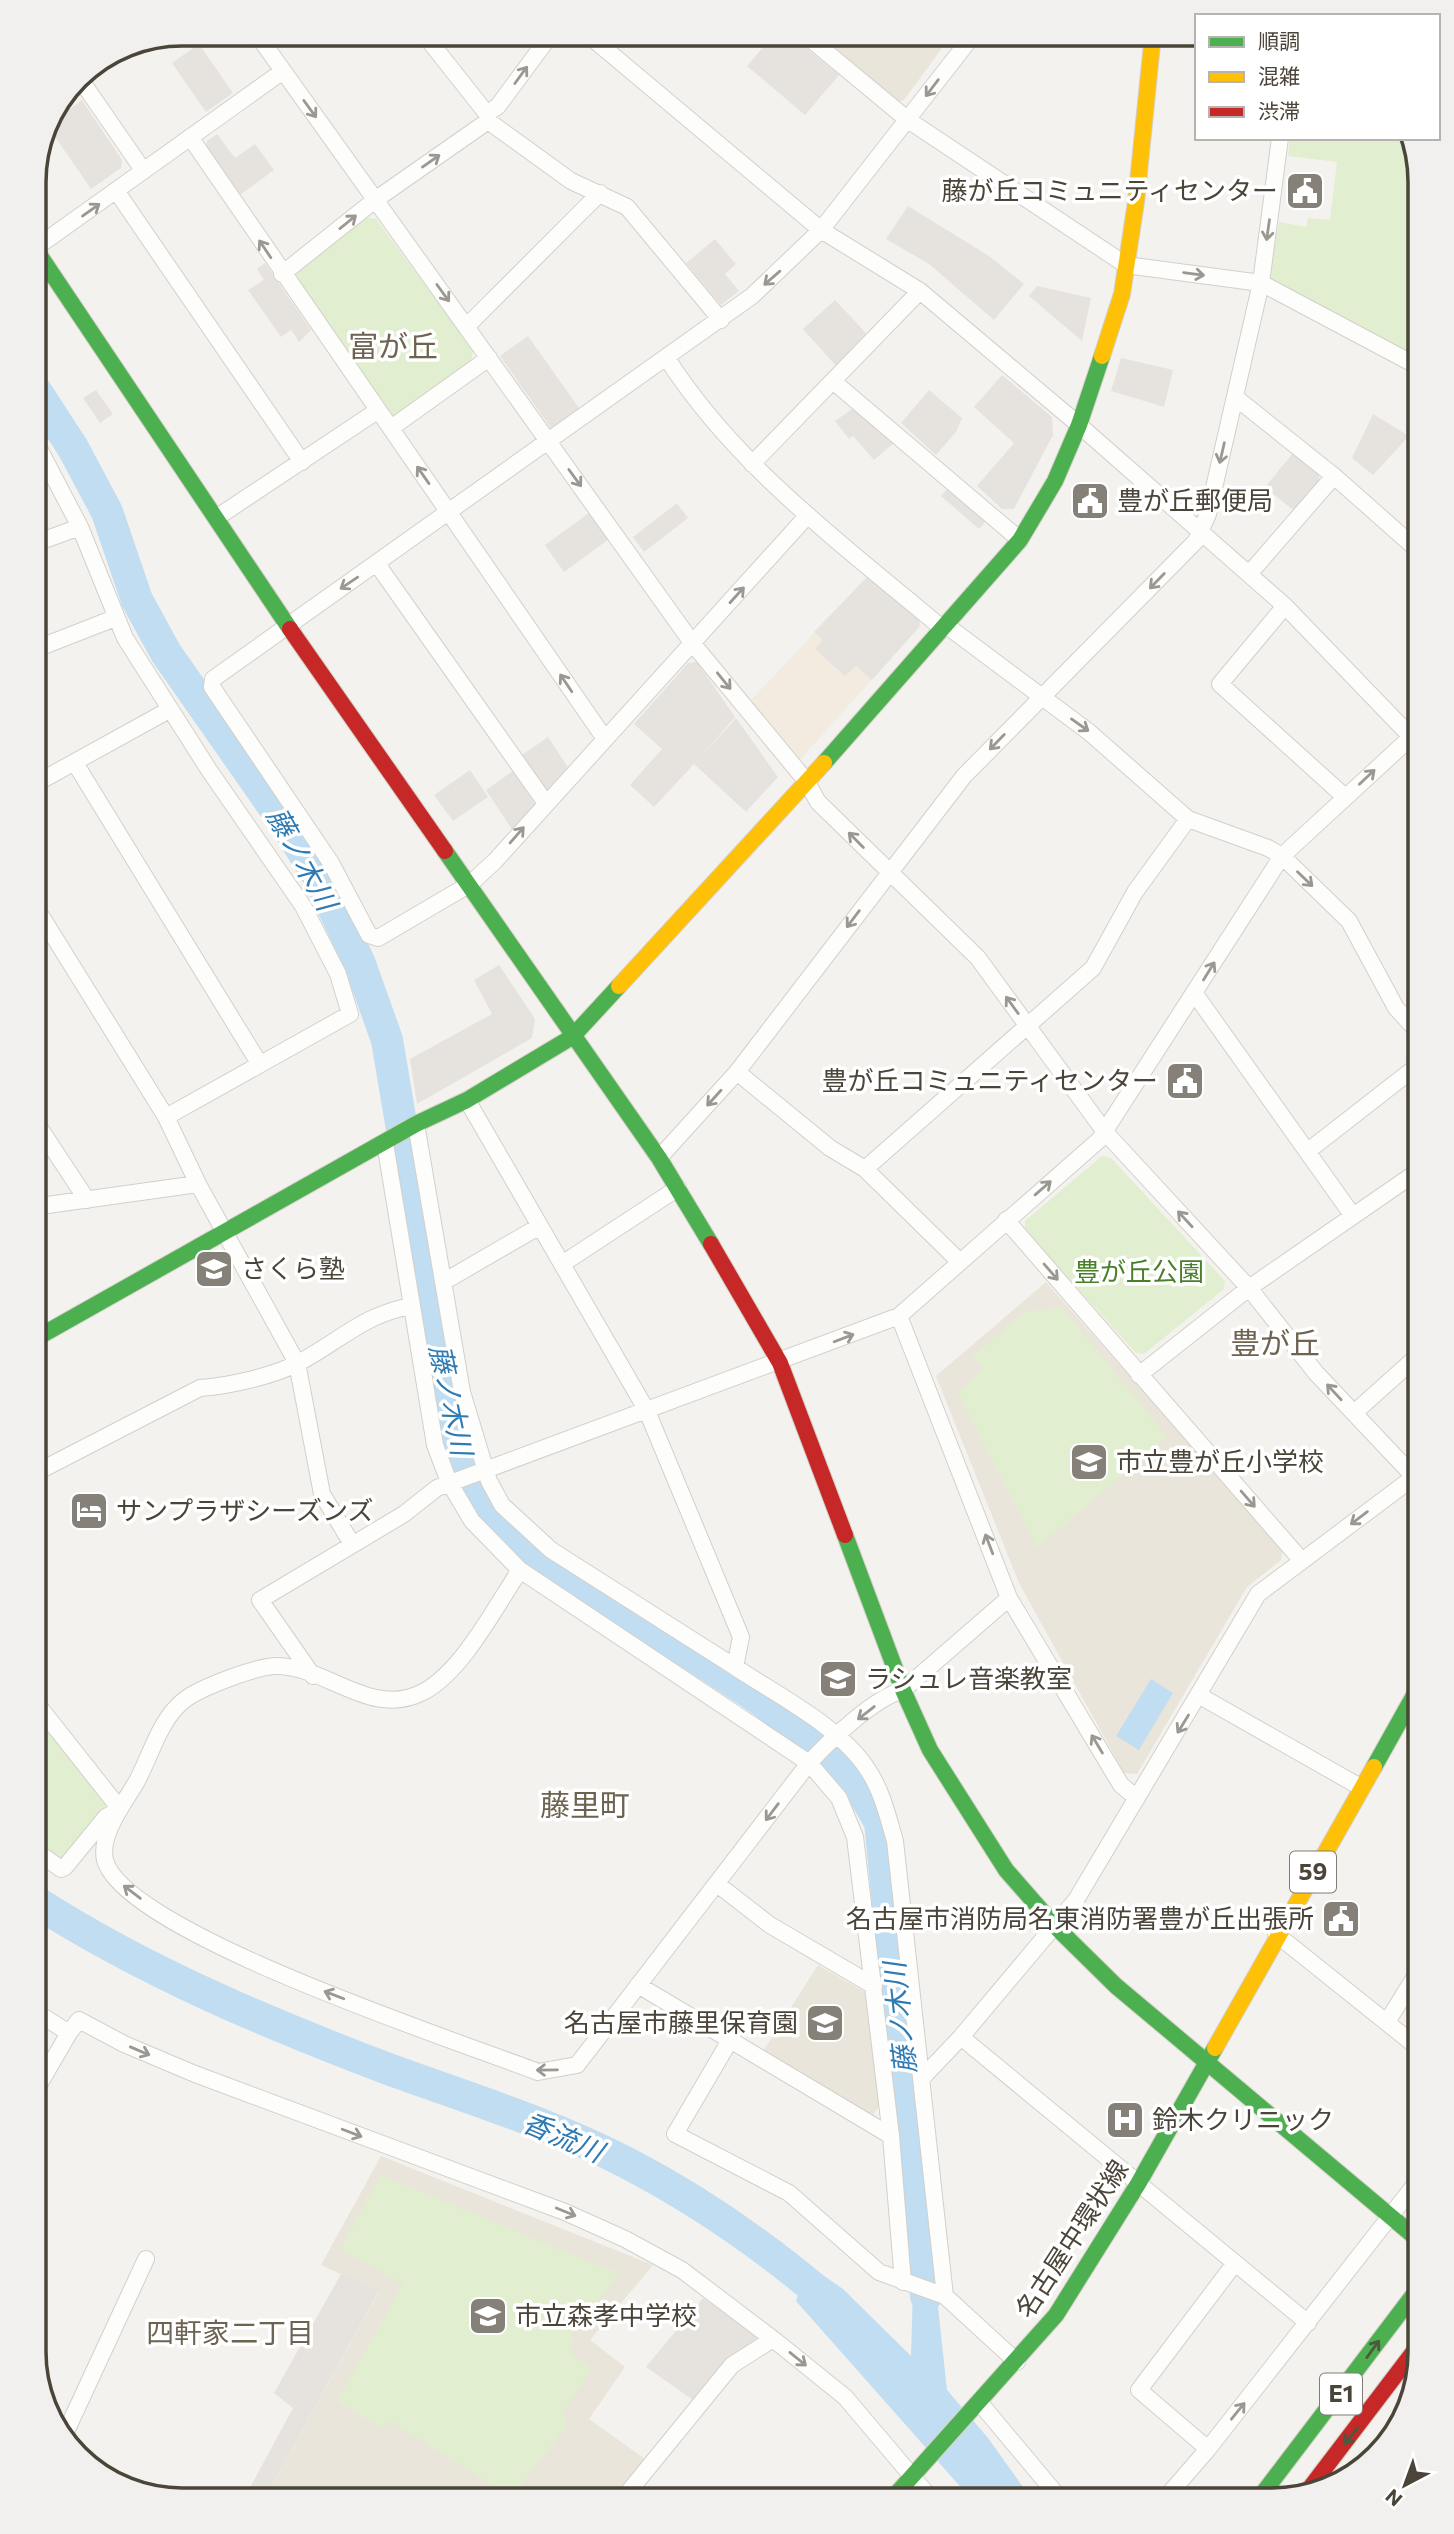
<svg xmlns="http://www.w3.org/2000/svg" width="1454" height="2534" viewBox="0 0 1454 2534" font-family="Commissioner,'Noto Sans JP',sans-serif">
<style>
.commercial{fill:#f3ebdf}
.education{fill:#eae5da}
.green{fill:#e1eecf}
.parking{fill:#e6e3df}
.water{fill:#c0ddf1}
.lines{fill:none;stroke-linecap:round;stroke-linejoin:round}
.river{stroke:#c0ddf1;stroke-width:32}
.street-casing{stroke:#d2d0cb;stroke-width:18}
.fast-casing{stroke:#d3cfc5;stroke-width:18}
.slow-casing{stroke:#d3cfc5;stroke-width:18}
.jam-casing{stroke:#d3cfc5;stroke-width:18}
.street{stroke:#fdfdfc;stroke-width:16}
.fast{stroke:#4caf50;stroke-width:16}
.slow{stroke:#ffc107;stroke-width:16}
.jam{stroke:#c62828;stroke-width:16}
.oneway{stroke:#9b9791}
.oneway2{stroke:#4b593e}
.labels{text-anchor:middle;stroke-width:7;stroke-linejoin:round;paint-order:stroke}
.shield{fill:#fff;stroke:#817c74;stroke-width:2}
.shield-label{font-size:24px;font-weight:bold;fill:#4b4439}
.poi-label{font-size:26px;fill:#4b4439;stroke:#fff;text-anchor:start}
.park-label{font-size:26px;fill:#4a7f2a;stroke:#fff}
.street-label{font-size:26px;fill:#4b4439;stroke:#fff}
.water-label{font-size:28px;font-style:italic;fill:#2e7ab2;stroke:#fff}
.neighbourhood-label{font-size:28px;fill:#6e6250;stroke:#fff}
.quarter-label{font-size:30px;fill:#6e6250;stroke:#fff}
.rim{fill:none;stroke:#4b4439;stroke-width:3.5}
</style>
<rect width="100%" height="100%" fill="#f4f2ee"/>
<!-- commercial -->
<path class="commercial" d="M869 575 920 626 798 762 749 702Z"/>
<!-- education -->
<path class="education" d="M814 33H953L904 100 898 102Z
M1046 1282 1283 1549 1281 1560 1247 1587 1137 1774 1124 1773 1019 1583 936 1376Z
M818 1965 865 1992 881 2104 872 2116 762 2053Z
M381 2156 653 2265 590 2340 625 2367 589 2419 645 2459 613 2501 264 2500 379 2292 321 2265Z"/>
<!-- green -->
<path class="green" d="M1290 138H1411L1421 182V359L1272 282 1269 274 1279 222 1306 227 1308 218 1330 220 1337 162 1288 156Z
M365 217 376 219 473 350 471 364 399 416 388 414 295 281 298 268Z
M1102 1156 1111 1158 1225 1281 1224 1289 1144 1354 1136 1353 1025 1230V1221Z
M1062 1307 1167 1437 1037 1548 958 1393 983 1369 972 1357 1024 1312Z
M33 1712 106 1801 105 1812 65 1858 57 1859 33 1843Z
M381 2175 615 2272 617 2277 572 2332 571 2353 589 2366 590 2372 561 2414 566 2419 567 2426 514 2494 508 2495 390 2421 381 2428 337 2401 403 2284 340 2249Z"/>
<!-- parking -->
<path class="parking" d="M775 33H788L839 75 805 115 747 66Z
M199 44 233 93 206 112 172 63Z
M82 100 122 160 121 168 91 189 47 125Z
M217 134 235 158 255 144 274 170 240 195 206 148 207 141Z
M908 206 989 256 1024 284 994 320 929 264 886 239Z
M715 239 736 264 725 274 739 291 721 305 686 263Z
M265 263 311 330 299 342 291 330 281 337 248 290 264 280 257 269Z
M1037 286 1091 298 1082 341 1029 296Z
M835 300 866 333 836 366 803 329Z
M528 336 579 408 551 428 500 356Z
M1121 358 1173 370 1164 407 1111 391Z
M1002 375 1052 417 1053 435 1014 509H1002L977 486 1014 443 974 407Z
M96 390 113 414 100 423 83 398Z
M929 390 962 418 956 432 936 455 901 423Z
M855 407 895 442 874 460 853 436 849 439 835 421Z
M1373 414 1409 436 1373 475 1352 458Z
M1293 453 1319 475V482L1294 511 1265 487Z
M948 488 986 521 979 529 941 496Z
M677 503 688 518 644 552 633 537Z
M589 513 609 539 564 572 545 545Z
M869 575 919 617 920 626 872 680 856 666 845 676 815 649 823 640 814 632Z
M697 662 735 717 698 760 736 718 778 777 746 812 694 764 654 807 630 785 662 749 634 724 688 663Z
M548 737 569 769 548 793 519 757Z
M470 770 488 797 453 821 434 795Z
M513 771 536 806 513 831 486 790Z
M499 965 535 1019 532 1038 417 1104 410 1059 492 1014 474 980Z
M341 2274 379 2291 264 2500H255L246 2495 293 2408 274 2393Z
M703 2298 759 2336 728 2361 693 2400 646 2367Z"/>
<!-- water -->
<path class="water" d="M1151 1679 1173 1693 1139 1750 1116 1736Z
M932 2252 947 2390 988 2438 1033 2501H973L796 2301 808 2265 843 2289 911 2356 914 2253Z"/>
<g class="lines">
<!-- river -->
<path class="river" d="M34 388 73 448 107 512 137 600 166 653 287 826 318 876 360 964 387 1040 450 1415 468 1473 496 1516 532 1550 758 1698 820 1745 857 1783 880 1822 926 2296
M33 1900C145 1972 267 2023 391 2070 471 2099 552 2124 627 2163 702 2202 773 2252 836 2307"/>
<defs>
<path id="street" d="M256 33 693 644 807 782 818 802 978 958 1105 1132 1249 1288 1316 1373 1421 1484
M423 33 487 114 488 121 571 181 627 207 721 320
M586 33 821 230 920 291 1079 425 1285 606 1421 747
M803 33 908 120 1126 265 1261 283 1421 368
M78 76 143 170
M487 114 498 106 552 33
M190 137 605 739
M117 192 302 462
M34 249 283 71
M282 274 375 200 488 121
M467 326 600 193
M666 357C736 467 845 546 943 629
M834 382 1020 540
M1235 397 1334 476 1421 553
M391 428 489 358
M34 439 80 527 125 638 209 770 303 906 338 974 350 1014 166 1117
M752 464 920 291
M808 515 495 861 470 884 378 938 369 935 331 863 212 687 213 679 752 296 821 230 974 34
M216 518 377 411
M33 544 80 527
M377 564 545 802
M1249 574 1334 476
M1285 606 1220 684 1345 797
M947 626 1089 732 1188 819 1268 848 1282 856 1349 921 1396 1008 1421 1035
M33 650 115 618
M75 763 259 1063
M33 785 169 710
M33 903 166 1117 198 1184 297 1363 322 1494 352 1544
M1195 994 1353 1216
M737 1072 830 1148 865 1169 960 1262
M467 1100 647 1411 741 1637 735 1667C777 1695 841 1727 868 1770 882 1791 888 1817 895 1841L945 2296
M33 1118 87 1200
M416 1124 462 1392 489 1481 502 1505 551 1550 735 1667
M385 1143 435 1445 449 1482 472 1521 520 1570 809 1763 839 1798 855 1837 891 2136 903 2282
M1308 1151 1421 1063
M659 1158 737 1072 964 776 1196 541 1208 514 1261 283 1280 138
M865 1169 1093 968 1135 892 1188 819
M33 1207 198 1184
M1006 1220 1302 1561
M562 1264 678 1188
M445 1281 540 1226
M899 1316 1009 1598 1121 1785 1137 1798
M1139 1375 1249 1288 1411 1176 1421 1191
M1354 1413 1421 1353
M33 1481 43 1469 200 1388C229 1386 274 1376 300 1362 341 1340 363 1315 411 1306
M520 1570C496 1606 462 1672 423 1692 371 1719 328 1667 278 1666 259 1665 203 1687 187 1698 160 1717 152 1753 137 1781 125 1802 99 1834 105 1860 123 1932 463 2043 538 2072L577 2065 809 1763C830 1740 874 1698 903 1690L1009 1598
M313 1676 260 1600 404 1514 437 1488 899 1316 1099 1140 1282 856 1421 728
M1200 1696 1362 1788
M33 1699 120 1809
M33 1849 61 1869 65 1867 106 1817 115 1812
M717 1884 770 1925 874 1986
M1276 1934 1421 2050
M638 1985 891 2136
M33 2010 69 2033 79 2020 124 2044 195 2074 565 2212 625 2239 682 2270 773 2339 845 2397 933 2501
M1387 2022 1421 1967
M961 2037 1308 2323
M729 2042 675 2134 789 2193 879 2272 945 2296 1017 2362
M922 2078 961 2037 1076 1900 1258 1594 1414 1477
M33 2095 69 2033
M980 2403 1062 2501
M64 2436 146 2259
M1208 2449 1139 2390 1235 2263
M621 2501 732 2365 773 2339
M1163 2501 1208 2449 1421 2177"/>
<path id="fast" d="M34 247 290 629
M824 763 1020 540 1055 481 1079 425 1102 356
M445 851 659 1158 711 1244
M33 1340 416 1124 467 1100 572 1037 619 986
M845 1535 903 1690 930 1750 1006 1870 1055 1926 1116 1986 1421 2242
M1374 1767 1421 1683
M890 2501 1056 2315 1138 2184 1215 2048
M1257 2501 1421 2285"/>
<path id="slow" d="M1102 356 1122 294 1136 202 1153 34
M619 986 824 763
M1215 2048 1374 1767"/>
<path id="jam" d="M290 629 445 851
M711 1244 780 1363 845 1535
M1306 2493 1421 2342"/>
</defs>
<!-- street casing -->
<use href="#street" class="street-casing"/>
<!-- fast casing -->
<use href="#fast" class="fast-casing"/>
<!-- slow casing -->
<use href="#slow" class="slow-casing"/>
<!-- jam casing -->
<use href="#jam" class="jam-casing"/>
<!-- street -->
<use href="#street" class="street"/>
<!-- fast -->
<use href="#fast" class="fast"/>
<!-- slow -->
<use href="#slow" class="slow"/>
<!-- jam -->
<use href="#jam" class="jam"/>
</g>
<!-- one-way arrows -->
<defs><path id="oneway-shaft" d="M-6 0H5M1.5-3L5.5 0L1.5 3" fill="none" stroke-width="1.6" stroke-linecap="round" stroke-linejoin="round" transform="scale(1.75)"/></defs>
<g class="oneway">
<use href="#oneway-shaft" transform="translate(521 75) rotate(-54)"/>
<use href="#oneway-shaft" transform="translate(932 88) rotate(127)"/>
<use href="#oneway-shaft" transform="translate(310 109) rotate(54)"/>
<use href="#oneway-shaft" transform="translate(431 161) rotate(-35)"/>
<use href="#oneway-shaft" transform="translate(91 210) rotate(-35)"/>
<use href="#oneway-shaft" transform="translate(348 222) rotate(-39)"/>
<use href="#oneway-shaft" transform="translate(1268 230) rotate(98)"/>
<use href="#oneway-shaft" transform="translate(265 249) rotate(-124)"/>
<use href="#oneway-shaft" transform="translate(1194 274) rotate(8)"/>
<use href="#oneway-shaft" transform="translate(772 278) rotate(139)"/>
<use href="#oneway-shaft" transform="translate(443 293) rotate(54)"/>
<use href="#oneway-shaft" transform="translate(1222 453) rotate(103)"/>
<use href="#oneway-shaft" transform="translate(423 475) rotate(-125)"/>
<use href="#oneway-shaft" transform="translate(575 478) rotate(54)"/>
<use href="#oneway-shaft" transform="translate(1157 581) rotate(134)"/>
<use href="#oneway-shaft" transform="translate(349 583) rotate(146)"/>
<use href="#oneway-shaft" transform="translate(737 595) rotate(-48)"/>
<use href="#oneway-shaft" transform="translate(724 681) rotate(51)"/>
<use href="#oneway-shaft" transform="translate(566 683) rotate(-124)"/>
<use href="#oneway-shaft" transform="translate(1080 725) rotate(35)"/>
<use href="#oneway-shaft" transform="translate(997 742) rotate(134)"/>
<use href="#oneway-shaft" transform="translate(1367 777) rotate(-43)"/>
<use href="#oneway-shaft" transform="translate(517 835) rotate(-49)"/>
<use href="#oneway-shaft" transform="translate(856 840) rotate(-135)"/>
<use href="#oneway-shaft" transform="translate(1305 879) rotate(44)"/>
<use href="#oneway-shaft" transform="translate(853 919) rotate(127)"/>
<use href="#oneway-shaft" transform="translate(1209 971) rotate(-58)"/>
<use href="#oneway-shaft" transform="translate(1012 1005) rotate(-126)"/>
<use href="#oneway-shaft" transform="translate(714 1098) rotate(132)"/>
<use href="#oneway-shaft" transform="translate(1043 1188) rotate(-41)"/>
<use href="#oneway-shaft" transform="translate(1185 1219) rotate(-133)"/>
<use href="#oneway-shaft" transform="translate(1051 1272) rotate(49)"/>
<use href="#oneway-shaft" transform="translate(844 1338) rotate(-21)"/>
<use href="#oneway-shaft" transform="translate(1334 1392) rotate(-133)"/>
<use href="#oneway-shaft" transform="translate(1248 1499) rotate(49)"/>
<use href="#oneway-shaft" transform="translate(1359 1518) rotate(143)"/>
<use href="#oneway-shaft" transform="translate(989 1544) rotate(-111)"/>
<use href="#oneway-shaft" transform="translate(866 1713) rotate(142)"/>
<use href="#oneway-shaft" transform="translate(1183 1724) rotate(122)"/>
<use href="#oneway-shaft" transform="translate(1097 1744) rotate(-121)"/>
<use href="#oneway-shaft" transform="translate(772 1812) rotate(127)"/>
<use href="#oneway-shaft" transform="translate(132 1892) rotate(-143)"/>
<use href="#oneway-shaft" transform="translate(334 1995) rotate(-159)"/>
<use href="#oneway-shaft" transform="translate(140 2051) rotate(23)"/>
<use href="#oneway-shaft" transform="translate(547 2070) rotate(179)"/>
<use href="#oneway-shaft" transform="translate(352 2133) rotate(21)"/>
<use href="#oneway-shaft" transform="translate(566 2212) rotate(22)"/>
<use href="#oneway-shaft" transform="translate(798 2359) rotate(39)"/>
<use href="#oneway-shaft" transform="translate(1238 2411) rotate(-51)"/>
</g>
<g class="oneway2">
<use href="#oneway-shaft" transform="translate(1373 2349) rotate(-54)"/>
<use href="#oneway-shaft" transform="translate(1351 2436) rotate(129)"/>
</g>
<!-- icons -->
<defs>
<symbol id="civic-square" viewBox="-11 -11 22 22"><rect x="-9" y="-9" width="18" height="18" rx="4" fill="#868178" stroke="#fff"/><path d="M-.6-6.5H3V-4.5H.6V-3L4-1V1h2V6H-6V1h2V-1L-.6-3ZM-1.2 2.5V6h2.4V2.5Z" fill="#fff"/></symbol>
<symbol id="school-square" viewBox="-11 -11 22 22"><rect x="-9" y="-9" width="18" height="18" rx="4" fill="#868178" stroke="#fff"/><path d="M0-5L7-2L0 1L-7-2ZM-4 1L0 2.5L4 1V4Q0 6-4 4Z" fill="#fff"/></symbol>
<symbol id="hotel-square" viewBox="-11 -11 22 22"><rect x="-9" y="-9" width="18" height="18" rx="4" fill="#868178" stroke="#fff"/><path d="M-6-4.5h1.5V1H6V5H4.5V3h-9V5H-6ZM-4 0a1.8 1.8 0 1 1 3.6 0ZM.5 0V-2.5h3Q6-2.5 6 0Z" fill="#fff"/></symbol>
<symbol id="hospital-square" viewBox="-11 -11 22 22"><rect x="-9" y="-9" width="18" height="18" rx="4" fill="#868178" stroke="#fff"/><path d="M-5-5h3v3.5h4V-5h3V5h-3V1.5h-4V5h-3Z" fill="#fff"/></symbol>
</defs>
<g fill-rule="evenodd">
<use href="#civic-square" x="1283" y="169" width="44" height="44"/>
<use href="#civic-square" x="1068" y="479" width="44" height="44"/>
<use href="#civic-square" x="1163" y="1059" width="44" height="44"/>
<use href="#school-square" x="192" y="1247" width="44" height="44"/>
<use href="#school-square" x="1067" y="1440" width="44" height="44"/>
<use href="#hotel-square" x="67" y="1489" width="44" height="44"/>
<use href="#school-square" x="816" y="1657" width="44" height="44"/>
<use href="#civic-square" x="1319" y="1897" width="44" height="44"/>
<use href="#school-square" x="803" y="2001" width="44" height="44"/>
<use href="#hospital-square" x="1103" y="2098" width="44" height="44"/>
<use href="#school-square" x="466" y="2294" width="44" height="44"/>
</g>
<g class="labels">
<!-- shield labels -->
<g class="shield">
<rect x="1290" y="1851.5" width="46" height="41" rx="5"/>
<rect x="1320" y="2373.5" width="42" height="41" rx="5"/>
</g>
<g class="shield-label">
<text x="1313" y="1880">59</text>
<text x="1341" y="2402">E1</text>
</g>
<!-- poi labels -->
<g class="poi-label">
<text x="1278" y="200" text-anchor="end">藤が丘コミュニティセンター</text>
<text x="1117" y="510">豊が丘郵便局</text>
<text x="1158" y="1090" text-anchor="end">豊が丘コミュニティセンター</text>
<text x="241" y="1278">さくら塾</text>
<text x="1116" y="1471">市立豊が丘小学校</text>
<text x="116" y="1520">サンプラザシーズンズ</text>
<text x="865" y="1688">ラシュレ音楽教室</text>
<text x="1314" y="1928" text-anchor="end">名古屋市消防局名東消防署豊が丘出張所</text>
<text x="798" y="2032" text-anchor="end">名古屋市藤里保育園</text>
<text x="1152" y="2129">鈴木クリニック</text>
<text x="515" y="2325">市立森孝中学校</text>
</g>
<!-- park labels -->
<g class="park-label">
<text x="1139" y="1281">豊が丘公園</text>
</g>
<!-- street labels -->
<g class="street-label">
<text transform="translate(1072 2239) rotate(-57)" y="9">名古屋中環状線</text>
</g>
<!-- water labels -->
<g class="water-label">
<text transform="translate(302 859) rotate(61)" y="10">藤ノ木川</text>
<text transform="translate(451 1400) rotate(78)" y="10">藤ノ木川</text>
<text transform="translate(900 2018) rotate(-96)" y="10">藤ノ木川</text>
<text transform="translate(563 2137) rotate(23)" y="10">香流川</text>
</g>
<!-- neighbourhood labels -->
<g class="neighbourhood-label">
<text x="230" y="2343">四軒家二丁目</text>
</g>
<!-- quarter labels -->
<g class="quarter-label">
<text x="393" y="357">富が丘</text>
<text x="1275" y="1354">豊が丘</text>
<text x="585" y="1816">藤里町</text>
</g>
</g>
<!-- crop -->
<path d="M0 0H1454V2534H0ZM182 46H1272A136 136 0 0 1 1408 182V2352A136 136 0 0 1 1272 2488H182A136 136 0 0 1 46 2352V182A136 136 0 0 1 182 46Z" fill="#f1f0ef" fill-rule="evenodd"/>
<path class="rim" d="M182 46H1272A136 136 0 0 1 1408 182V2352A136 136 0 0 1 1272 2488H182A136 136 0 0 1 46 2352V182A136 136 0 0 1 182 46Z"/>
<!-- legend -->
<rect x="1195" y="14" width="245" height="126" fill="#ffffff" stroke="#b7b4b0" stroke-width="2"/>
<rect x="1209" y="37" width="35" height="10" fill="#4caf50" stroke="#b7b4b0" stroke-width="2"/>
<text x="1258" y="49" font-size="21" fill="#4b4439">順調</text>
<rect x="1209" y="72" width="35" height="10" fill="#ffc107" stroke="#b7b4b0" stroke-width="2"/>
<text x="1258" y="84" font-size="21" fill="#4b4439">混雑</text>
<rect x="1209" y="107" width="35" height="10" fill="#c62828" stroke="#b7b4b0" stroke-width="2"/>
<text x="1258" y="119" font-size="21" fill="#4b4439">渋滞</text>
<!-- north arrow -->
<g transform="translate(1405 2485) rotate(221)" stroke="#ffffff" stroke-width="5" paint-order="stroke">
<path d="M0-5L12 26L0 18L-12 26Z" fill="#4b4439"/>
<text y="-10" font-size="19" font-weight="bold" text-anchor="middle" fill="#4b4439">N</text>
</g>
</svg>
